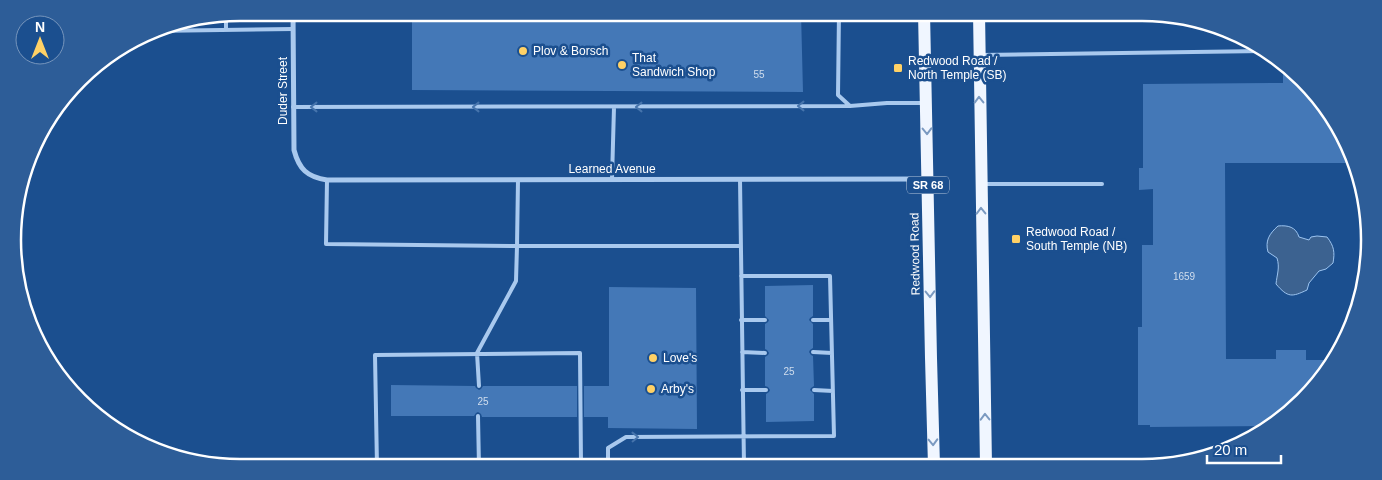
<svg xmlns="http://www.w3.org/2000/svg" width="1382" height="480" viewBox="0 0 1382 480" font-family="Arial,sans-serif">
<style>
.water{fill:#3c6290;stroke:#9cc4f0}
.building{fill:#4478b7}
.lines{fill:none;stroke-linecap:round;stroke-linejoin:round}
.lane{stroke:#a9c9ee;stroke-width:4}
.street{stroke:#a9c9ee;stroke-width:5}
.primary{stroke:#f0f6ff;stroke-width:12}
.oneway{stroke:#7b9ac1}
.oneway2{stroke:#4674ac}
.poi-dot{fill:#ffd166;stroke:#1b4f8f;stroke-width:2}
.labels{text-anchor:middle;stroke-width:5;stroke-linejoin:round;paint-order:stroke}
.number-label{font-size:10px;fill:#d0dded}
.shield{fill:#1b4f8f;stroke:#bbcadd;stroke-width:1}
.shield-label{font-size:11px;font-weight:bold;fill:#fff}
.poi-label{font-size:12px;fill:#fff;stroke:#1b4f8f;text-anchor:start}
.street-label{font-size:12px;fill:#fff;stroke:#1b4f8f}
.rim{fill:none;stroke:#fff;stroke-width:2.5}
</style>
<rect width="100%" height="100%" fill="#1b4f8f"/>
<!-- water -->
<path class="water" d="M1278 226C1288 225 1296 227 1299 237L1309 240 1311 237 1317 236 1327 237C1334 246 1335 252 1333 263L1326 269 1319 271 1309 283 1307 290C1292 297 1288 298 1276 284 1277 274 1280 268 1277 258L1268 252C1265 241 1269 234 1278 226Z"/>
<!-- building -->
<path class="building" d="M412 12H801L803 92 412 90Z
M1283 62 1339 126 1351 163H1225L1226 359H1276V350H1306V360H1334L1292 411 1270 426 1150 427V425H1138V327H1142V245H1153V189L1139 190V168H1143V84L1283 83Z
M813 285V316L810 318 809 320 813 324V348L810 350 809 352 811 355 813 356 814 386 811 388 810 390 814 394V421L766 422V394L769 392 770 390 768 387 765 386V357L768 355 769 353 767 350 765 349V324L768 322 769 320 765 316V286Z
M609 287 696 288 697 429 608 428V417H584V386H609Z
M391 385 475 386 476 388 479 390 481 389 483 386H577V417H482L481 414 478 412 476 413 474 416H391Z"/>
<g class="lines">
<!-- lane -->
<path class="lane" d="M839 12 838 95 850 106
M226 15V30
M152 31 293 29
M981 55 1264 51
M293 107 850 106 887 103H923
M612 179 614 107
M740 179 744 466
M327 180 326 244 517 246 516 281 477 353 479 386
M518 180 517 246H740
M985 184H1102
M741 320H765
M813 320H830
M742 352 765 353
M813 352 832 353
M580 353 581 465 377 467 375 355Z
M742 390H766
M814 390 833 391
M478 416 479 467
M608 467V448L626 437 834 436 830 276H741"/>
<!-- street -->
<path class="street" d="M293 12 294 150C299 169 307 177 327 180L928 179"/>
<!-- primary -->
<path class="primary" d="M924 12 931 358 934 466
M979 12 986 466"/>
</g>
<!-- one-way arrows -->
<defs><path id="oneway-chevron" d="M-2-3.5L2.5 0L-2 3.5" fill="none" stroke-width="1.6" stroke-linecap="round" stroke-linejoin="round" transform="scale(1.25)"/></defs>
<g class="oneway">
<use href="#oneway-chevron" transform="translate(979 100) rotate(-91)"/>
<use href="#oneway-chevron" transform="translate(927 131) rotate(89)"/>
<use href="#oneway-chevron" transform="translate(981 211) rotate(-91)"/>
<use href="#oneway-chevron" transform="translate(930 294) rotate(89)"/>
<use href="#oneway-chevron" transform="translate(985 417) rotate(-91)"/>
<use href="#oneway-chevron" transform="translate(933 442) rotate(88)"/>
</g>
<g class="oneway2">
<use href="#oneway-chevron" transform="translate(801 106) rotate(180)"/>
<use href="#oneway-chevron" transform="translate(314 107) rotate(180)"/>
<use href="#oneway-chevron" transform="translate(476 107) rotate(180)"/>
<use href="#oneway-chevron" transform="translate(639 107) rotate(180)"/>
<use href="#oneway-chevron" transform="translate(635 437) rotate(-1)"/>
</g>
<!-- markers -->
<g class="poi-dot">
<circle cx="523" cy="51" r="5"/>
<circle cx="622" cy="65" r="5"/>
<rect x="893" y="63" width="10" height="10" rx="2.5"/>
<rect x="1011" y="234" width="10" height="10" rx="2.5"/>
<circle cx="653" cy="358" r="5"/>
<circle cx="651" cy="389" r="5"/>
</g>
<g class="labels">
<!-- number labels -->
<g class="number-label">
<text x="759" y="78">55</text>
<text x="1184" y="280">1659</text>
<text x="789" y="375">25</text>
<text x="483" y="405">25</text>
</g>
<!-- shield labels -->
<rect class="shield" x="907" y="176.5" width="42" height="17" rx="4"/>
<g class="shield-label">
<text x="928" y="189">SR 68</text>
</g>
<!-- poi labels -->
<g class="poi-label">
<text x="533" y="55">Plov &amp; Borsch</text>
<text x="632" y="62">That<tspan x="632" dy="14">Sandwich Shop</tspan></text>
<text x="908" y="65">Redwood Road /<tspan x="908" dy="14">North Temple (SB)</tspan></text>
<text x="1026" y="236">Redwood Road /<tspan x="1026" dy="14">South Temple (NB)</tspan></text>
<text x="663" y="362">Love's</text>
<text x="661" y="393">Arby's</text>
</g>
<!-- street labels -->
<g class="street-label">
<text transform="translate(283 91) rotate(-90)" y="4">Duder Street</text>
<text x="612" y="173">Learned Avenue</text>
<text transform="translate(915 254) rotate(-91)" y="4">Redwood Road</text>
</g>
</g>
<!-- crop -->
<path d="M0 0H1382V480H0ZM240 21H1142A219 219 0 0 1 1361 240V240A219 219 0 0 1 1142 459H240A219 219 0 0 1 21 240V240A219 219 0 0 1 240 21Z" fill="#2d5d98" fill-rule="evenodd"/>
<path class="rim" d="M240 21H1142A219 219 0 0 1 1361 240V240A219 219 0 0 1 1142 459H240A219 219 0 0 1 21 240V240A219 219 0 0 1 240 21Z"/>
<!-- north arrow -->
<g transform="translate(40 40)"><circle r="24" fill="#1b4f8f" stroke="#7695bc"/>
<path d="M0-4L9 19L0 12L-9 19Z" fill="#ffd166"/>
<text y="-8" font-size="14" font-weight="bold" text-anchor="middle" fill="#ffffff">N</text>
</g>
<!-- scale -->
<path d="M1207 455v8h74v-8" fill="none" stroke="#ffffff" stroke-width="2.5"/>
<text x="1214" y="455" font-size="15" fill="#ffffff" stroke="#1b4f8f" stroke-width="4" paint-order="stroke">20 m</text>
</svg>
